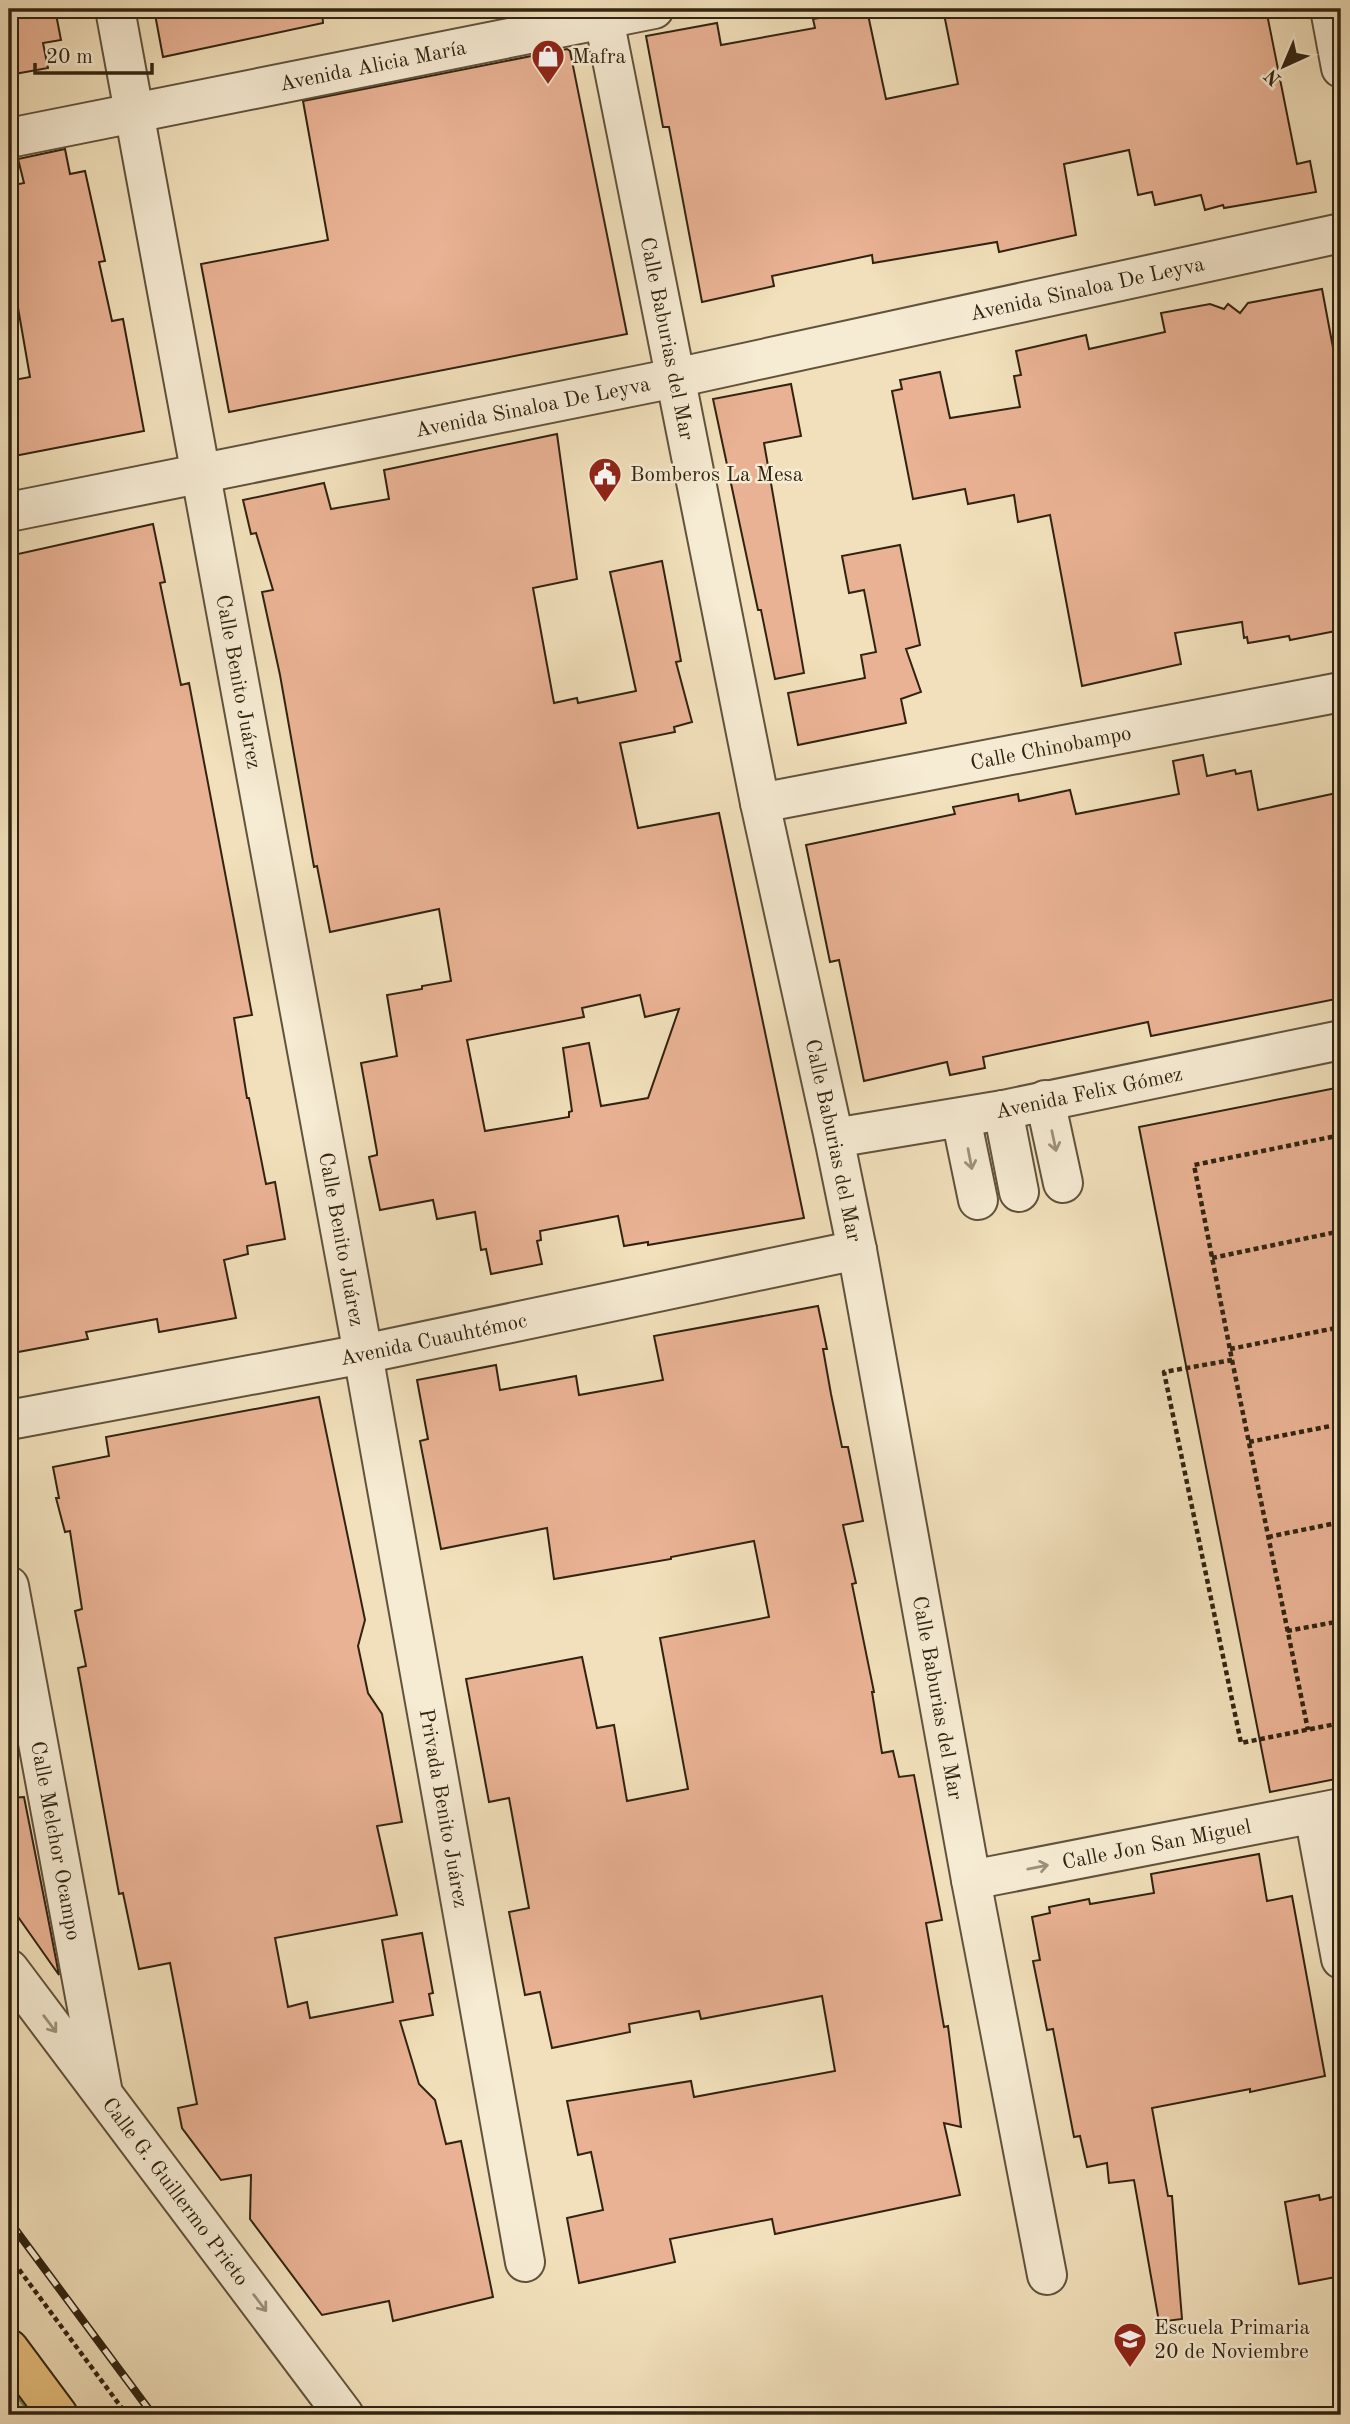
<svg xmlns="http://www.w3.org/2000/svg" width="1350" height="2424" viewBox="0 0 1350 2424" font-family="'Old Standard TT',serif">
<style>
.green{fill:#b4c395;stroke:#727353;stroke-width:2}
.building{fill:#e9b294;stroke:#312311;stroke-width:2;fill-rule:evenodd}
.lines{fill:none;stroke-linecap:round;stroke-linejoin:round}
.minor-casing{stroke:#61523c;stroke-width:42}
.major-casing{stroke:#312311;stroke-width:42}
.path{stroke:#312311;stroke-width:4.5;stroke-dasharray:5 3.5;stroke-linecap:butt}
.minor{stroke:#f6ebd3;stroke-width:38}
.major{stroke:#e8c07e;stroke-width:38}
.rail-casing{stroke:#312311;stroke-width:8}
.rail{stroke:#f6ebd3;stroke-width:5;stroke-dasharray:16;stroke-linecap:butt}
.oneway{stroke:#9d917c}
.labels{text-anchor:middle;stroke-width:5;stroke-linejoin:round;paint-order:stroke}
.poi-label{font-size:21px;fill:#312311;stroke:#f6ebd3;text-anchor:start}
.street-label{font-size:21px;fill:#312311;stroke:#f6ebd3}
</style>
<rect width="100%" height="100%" fill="#f1e0bb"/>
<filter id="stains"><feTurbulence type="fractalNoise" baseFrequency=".00286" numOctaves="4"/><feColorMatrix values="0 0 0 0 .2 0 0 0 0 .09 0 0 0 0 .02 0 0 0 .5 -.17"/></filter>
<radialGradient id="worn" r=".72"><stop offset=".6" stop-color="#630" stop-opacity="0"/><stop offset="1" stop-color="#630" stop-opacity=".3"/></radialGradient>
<!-- green -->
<path class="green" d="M9 2386 31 2415H9Z"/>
<!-- building -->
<path class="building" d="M44 9H55L61 40 43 43 48 68 9 75V15Z
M154 9H322L323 23 163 57Z
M943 9H1266L1297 164 1310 161 1316 192 1224 208 1223 205 1205 210 1201 195 1155 205 1152 192 1138 195 1129 150 1064 164 1076 235 999 252 997 242 873 263 872 255 772 276 774 286 702 302 669 127H663L646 36 717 23 721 45 815 28 813 19 867 10 886 99 958 84Z
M567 49 570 51 627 334 229 412 201 264 328 240 303 101Z
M65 149 70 174 85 171 105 261 99 262 112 321 123 319 144 431 9 457V381L30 377 17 302 9 294V186L24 183 18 159Z
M1322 289 1337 369 1341 368V630L1290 640 1289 636 1248 643 1247 637 1244 638 1242 622 1175 633 1181 664 1082 686 1050 515 1018 522 1014 495 968 504 965 489 913 499 892 391 902 389 900 380 940 372 950 418 1020 407 1014 376 1021 375 1016 351 1086 335 1089 349 1165 332 1161 313 1210 304 1224 309 1228 304 1240 313 1248 303Z
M791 384 801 436 764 443 804 673 775 679 761 610H758L713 399Z
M557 434 577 579 533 588 554 703 577 698 578 703 636 691 610 572 662 561 681 661 676 662 692 722 674 727 675 732 620 743 638 828 719 813 804 1218 648 1245V1242L624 1246 618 1216 540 1231 541 1240 537 1241 542 1264 491 1274 486 1249 481 1250 475 1212 437 1219 433 1200 380 1210 369 1157 377 1155V1152L361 1063 397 1056 387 995 422 989V986L451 981 439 909 330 932 317 866 314 867 280 675 262 592 273 590 256 533 251 534 243 500 324 483 331 509 389 499 384 470ZM640 995 645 1017 679 1009 648 1098 601 1106 589 1043 563 1048 572 1111 569 1112V1117L485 1131 467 1040 584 1017 582 1008Z
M153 524 165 582 160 583 181 685 189 683 252 1015 234 1018 247 1098H249L266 1184 275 1182 285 1239 247 1246 248 1254 224 1260 236 1318 159 1332 157 1319 86 1332 88 1339 18 1352 9 1307V556Z
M900 545 920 645 906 649 921 692 901 699 906 723 798 745 788 693 865 678 861 655 876 652 864 590 849 593 842 556Z
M1203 755 1207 776 1235 770 1236 774 1251 771 1258 810 1341 792V998L1151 1036 1148 1022 983 1057 985 1068 950 1075 947 1062 864 1081 839 960 830 962 806 845 955 814 953 807 1018 794 1019 801 1070 790 1076 814 1179 794 1173 761Z
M1341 1087V1778L1270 1792 1139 1127Z
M818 1306 827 1349H823L831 1394 842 1447H848L863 1521 843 1525 856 1583 852 1584 874 1692H872L882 1753 893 1751 899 1777 914 1775 942 1920 926 1923 944 2027 948 2026 961 2127 944 2123 960 2195 775 2234 772 2219 670 2239 675 2262 579 2283 567 2218 603 2210 591 2152 578 2155 567 2101 691 2081 694 2097 835 2071 822 1996 701 2019 699 2011 629 2024 630 2032 552 2048 540 1992 525 1995 509 1912 529 1908 509 1798 489 1802 466 1679 582 1657 597 1728 614 1725 627 1801 688 1789 660 1638 769 1617 754 1541 671 1557V1559L554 1579 547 1528 441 1549 420 1441 428 1439 417 1380 496 1365 500 1390 576 1376 579 1395 663 1380 654 1336Z
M319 1397 365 1620 358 1646 368 1693 382 1714 402 1822 377 1826 397 1915 275 1938 288 2007 307 2002 310 2018 393 2002 382 1940 422 1933 433 1993 429 1994 433 2015 400 2021 419 2084 435 2100 446 2144 461 2141 493 2297 393 2321 389 2301 322 2315 250 2219 251 2175 221 2180 182 2128 178 2108 197 2104 170 1963 139 1969 123 1893 119 1894 78 1668 86 1666 75 1611 82 1609 70 1531 65 1532 56 1498H59L53 1467 109 1456 106 1437Z
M24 1797 48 1918 59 1975 9 1904V1798Z
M1259 1854 1267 1901 1292 1896 1325 2076 1250 2092V2089L1152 2108 1168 2196H1172L1182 2319 1159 2322 1134 2180 1109 2183 1107 2163 1087 2167 1080 2136 1074 2137 1053 2029 1047 2030 1033 1961 1040 1960 1032 1917 1050 1913 1049 1907 1089 1899 1090 1904 1154 1893 1151 1874Z
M1319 2195 1320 2200 1341 2195V2276L1299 2284 1285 2202Z"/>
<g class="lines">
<defs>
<g id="minor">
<path id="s1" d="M115 9 363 1354 525 2262"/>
<path id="s2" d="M602 9 760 803 834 1138 857 1250 971 1880 1047 2275"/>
<path d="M1330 9 1341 68"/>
<path id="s3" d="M9 138 654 9"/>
<path id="s4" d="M9 512 675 378 1341 233"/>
<path id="s5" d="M760 803 1341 692"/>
<path d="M1045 1100 1063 1183"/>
<path d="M1003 1110 1019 1192"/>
<path d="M961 1118 978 1200"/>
<path id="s6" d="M834 1138 1003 1110 1341 1040"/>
<path id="s7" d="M9 1420 363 1354 857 1250"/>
<path id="s8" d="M9 1586 102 2088"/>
<path d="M1314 1814 1341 1959"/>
<path id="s9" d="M971 1880 1341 1808"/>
<path id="s10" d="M9 1969 344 2415"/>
</g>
<path id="major" d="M9 2349 58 2415"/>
</defs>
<!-- minor casing -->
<use href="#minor" class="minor-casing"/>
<!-- major casing -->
<use href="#major" class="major-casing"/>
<!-- path -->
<path class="path" d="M1341 1135 1194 1165 1232 1360 1164 1372 1241 1743 1341 1723
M1212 1258 1341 1231
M1230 1349 1341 1327
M1232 1360 1308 1730
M1249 1442 1341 1424
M1268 1537 1341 1522
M1287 1631 1341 1621
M9 2256 127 2415"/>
<!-- minor -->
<use href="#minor" class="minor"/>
<!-- major -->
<use href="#major" class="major"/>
<defs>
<path id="rail" d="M9 2221 153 2415"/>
</defs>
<!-- rail casing -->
<use href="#rail" class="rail-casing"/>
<!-- rail -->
<use href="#rail" class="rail"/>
</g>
<!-- one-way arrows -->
<defs><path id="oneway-shaft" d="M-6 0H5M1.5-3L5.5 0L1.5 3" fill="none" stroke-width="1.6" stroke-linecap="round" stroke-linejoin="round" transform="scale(1.75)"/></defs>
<g class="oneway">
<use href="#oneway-shaft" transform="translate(1054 1141) rotate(78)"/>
<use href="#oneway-shaft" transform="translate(970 1159) rotate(79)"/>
<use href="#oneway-shaft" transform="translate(1038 1867) rotate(-11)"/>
<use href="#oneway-shaft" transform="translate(50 2024) rotate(53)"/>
<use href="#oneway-shaft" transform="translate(260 2303) rotate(53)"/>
</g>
<!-- icons -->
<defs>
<symbol id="shop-pin" viewBox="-11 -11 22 30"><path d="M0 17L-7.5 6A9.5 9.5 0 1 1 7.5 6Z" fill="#8f2418" stroke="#f6ebd3"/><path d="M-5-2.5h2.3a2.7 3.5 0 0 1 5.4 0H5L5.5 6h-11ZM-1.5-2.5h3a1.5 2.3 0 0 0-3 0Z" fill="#fff"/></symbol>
<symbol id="civic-pin" viewBox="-11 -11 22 30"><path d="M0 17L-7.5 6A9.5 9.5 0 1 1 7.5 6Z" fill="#8f2418" stroke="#f6ebd3"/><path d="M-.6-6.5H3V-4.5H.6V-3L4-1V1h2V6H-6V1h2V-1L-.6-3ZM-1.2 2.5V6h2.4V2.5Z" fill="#fff"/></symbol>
<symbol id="school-pin" viewBox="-11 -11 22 30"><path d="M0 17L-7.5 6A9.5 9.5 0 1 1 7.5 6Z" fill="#8f2418" stroke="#f6ebd3"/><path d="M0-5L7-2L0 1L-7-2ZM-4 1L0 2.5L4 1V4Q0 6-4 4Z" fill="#fff"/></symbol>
</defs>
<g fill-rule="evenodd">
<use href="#shop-pin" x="529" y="37" width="38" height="52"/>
<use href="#civic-pin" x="586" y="455" width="38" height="52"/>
<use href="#school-pin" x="1111" y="2320" width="38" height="52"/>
</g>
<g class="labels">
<!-- poi labels -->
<g class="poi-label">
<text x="572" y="63">Mafra</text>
<text x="630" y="481">Bomberos La Mesa</text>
<text x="1154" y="2334">Escuela Primaria<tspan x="1154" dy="24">20 de Noviembre</tspan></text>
</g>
<!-- street labels -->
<g class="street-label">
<text dy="7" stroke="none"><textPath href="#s3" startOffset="371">Avenida Alicia María</textPath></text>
<text dy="7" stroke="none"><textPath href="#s4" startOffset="1101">Avenida Sinaloa De Leyva</textPath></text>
<text dy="7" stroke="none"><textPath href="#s2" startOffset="336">Calle Baburias del Mar</textPath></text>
<text dy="7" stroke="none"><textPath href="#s4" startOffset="534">Avenida Sinaloa De Leyva</textPath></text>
<text dy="7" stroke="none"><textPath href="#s1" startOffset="684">Calle Benito Juárez</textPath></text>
<text dy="7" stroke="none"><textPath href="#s5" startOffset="296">Calle Chinobampo</textPath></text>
<text dy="7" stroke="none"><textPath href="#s6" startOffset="259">Avenida Felix Gómez</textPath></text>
<text dy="7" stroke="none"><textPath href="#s2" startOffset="1155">Calle Baburias del Mar</textPath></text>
<text dy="7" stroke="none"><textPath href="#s1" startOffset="1251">Calle Benito Juárez</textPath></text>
<text dy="7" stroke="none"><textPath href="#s7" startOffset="432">Avenida Cuauhtémoc</textPath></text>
<text dy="7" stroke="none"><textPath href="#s2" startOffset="1722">Calle Baburias del Mar</textPath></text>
<text dy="7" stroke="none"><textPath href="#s1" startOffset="1829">Privada Benito Juárez</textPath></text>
<text dy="7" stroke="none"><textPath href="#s8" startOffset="259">Calle Melchor Ocampo</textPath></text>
<text dy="7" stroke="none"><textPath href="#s9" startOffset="189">Calle Jon San Miguel</textPath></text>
<text dy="7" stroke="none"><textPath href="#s10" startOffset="278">Calle G. Guillermo Prieto</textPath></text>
</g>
</g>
<!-- margin -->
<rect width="1350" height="2424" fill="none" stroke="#f1e0bb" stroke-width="35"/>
<rect x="10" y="10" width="1329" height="2403" fill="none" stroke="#312311" stroke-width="3.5"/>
<rect x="18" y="18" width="1315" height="2389" fill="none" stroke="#312311" stroke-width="2"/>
<!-- north arrow -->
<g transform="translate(1284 66) rotate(224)" stroke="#f6ebd3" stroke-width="5" paint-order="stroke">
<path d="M0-5L12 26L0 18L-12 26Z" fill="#312311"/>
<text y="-10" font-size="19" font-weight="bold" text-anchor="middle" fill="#312311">N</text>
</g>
<!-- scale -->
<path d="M35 63v10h117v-10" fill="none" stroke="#312311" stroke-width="3.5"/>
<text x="46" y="63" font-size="21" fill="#312311" stroke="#f6ebd3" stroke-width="5" paint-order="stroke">20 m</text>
<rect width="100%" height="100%" filter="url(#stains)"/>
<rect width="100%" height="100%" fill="url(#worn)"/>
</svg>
